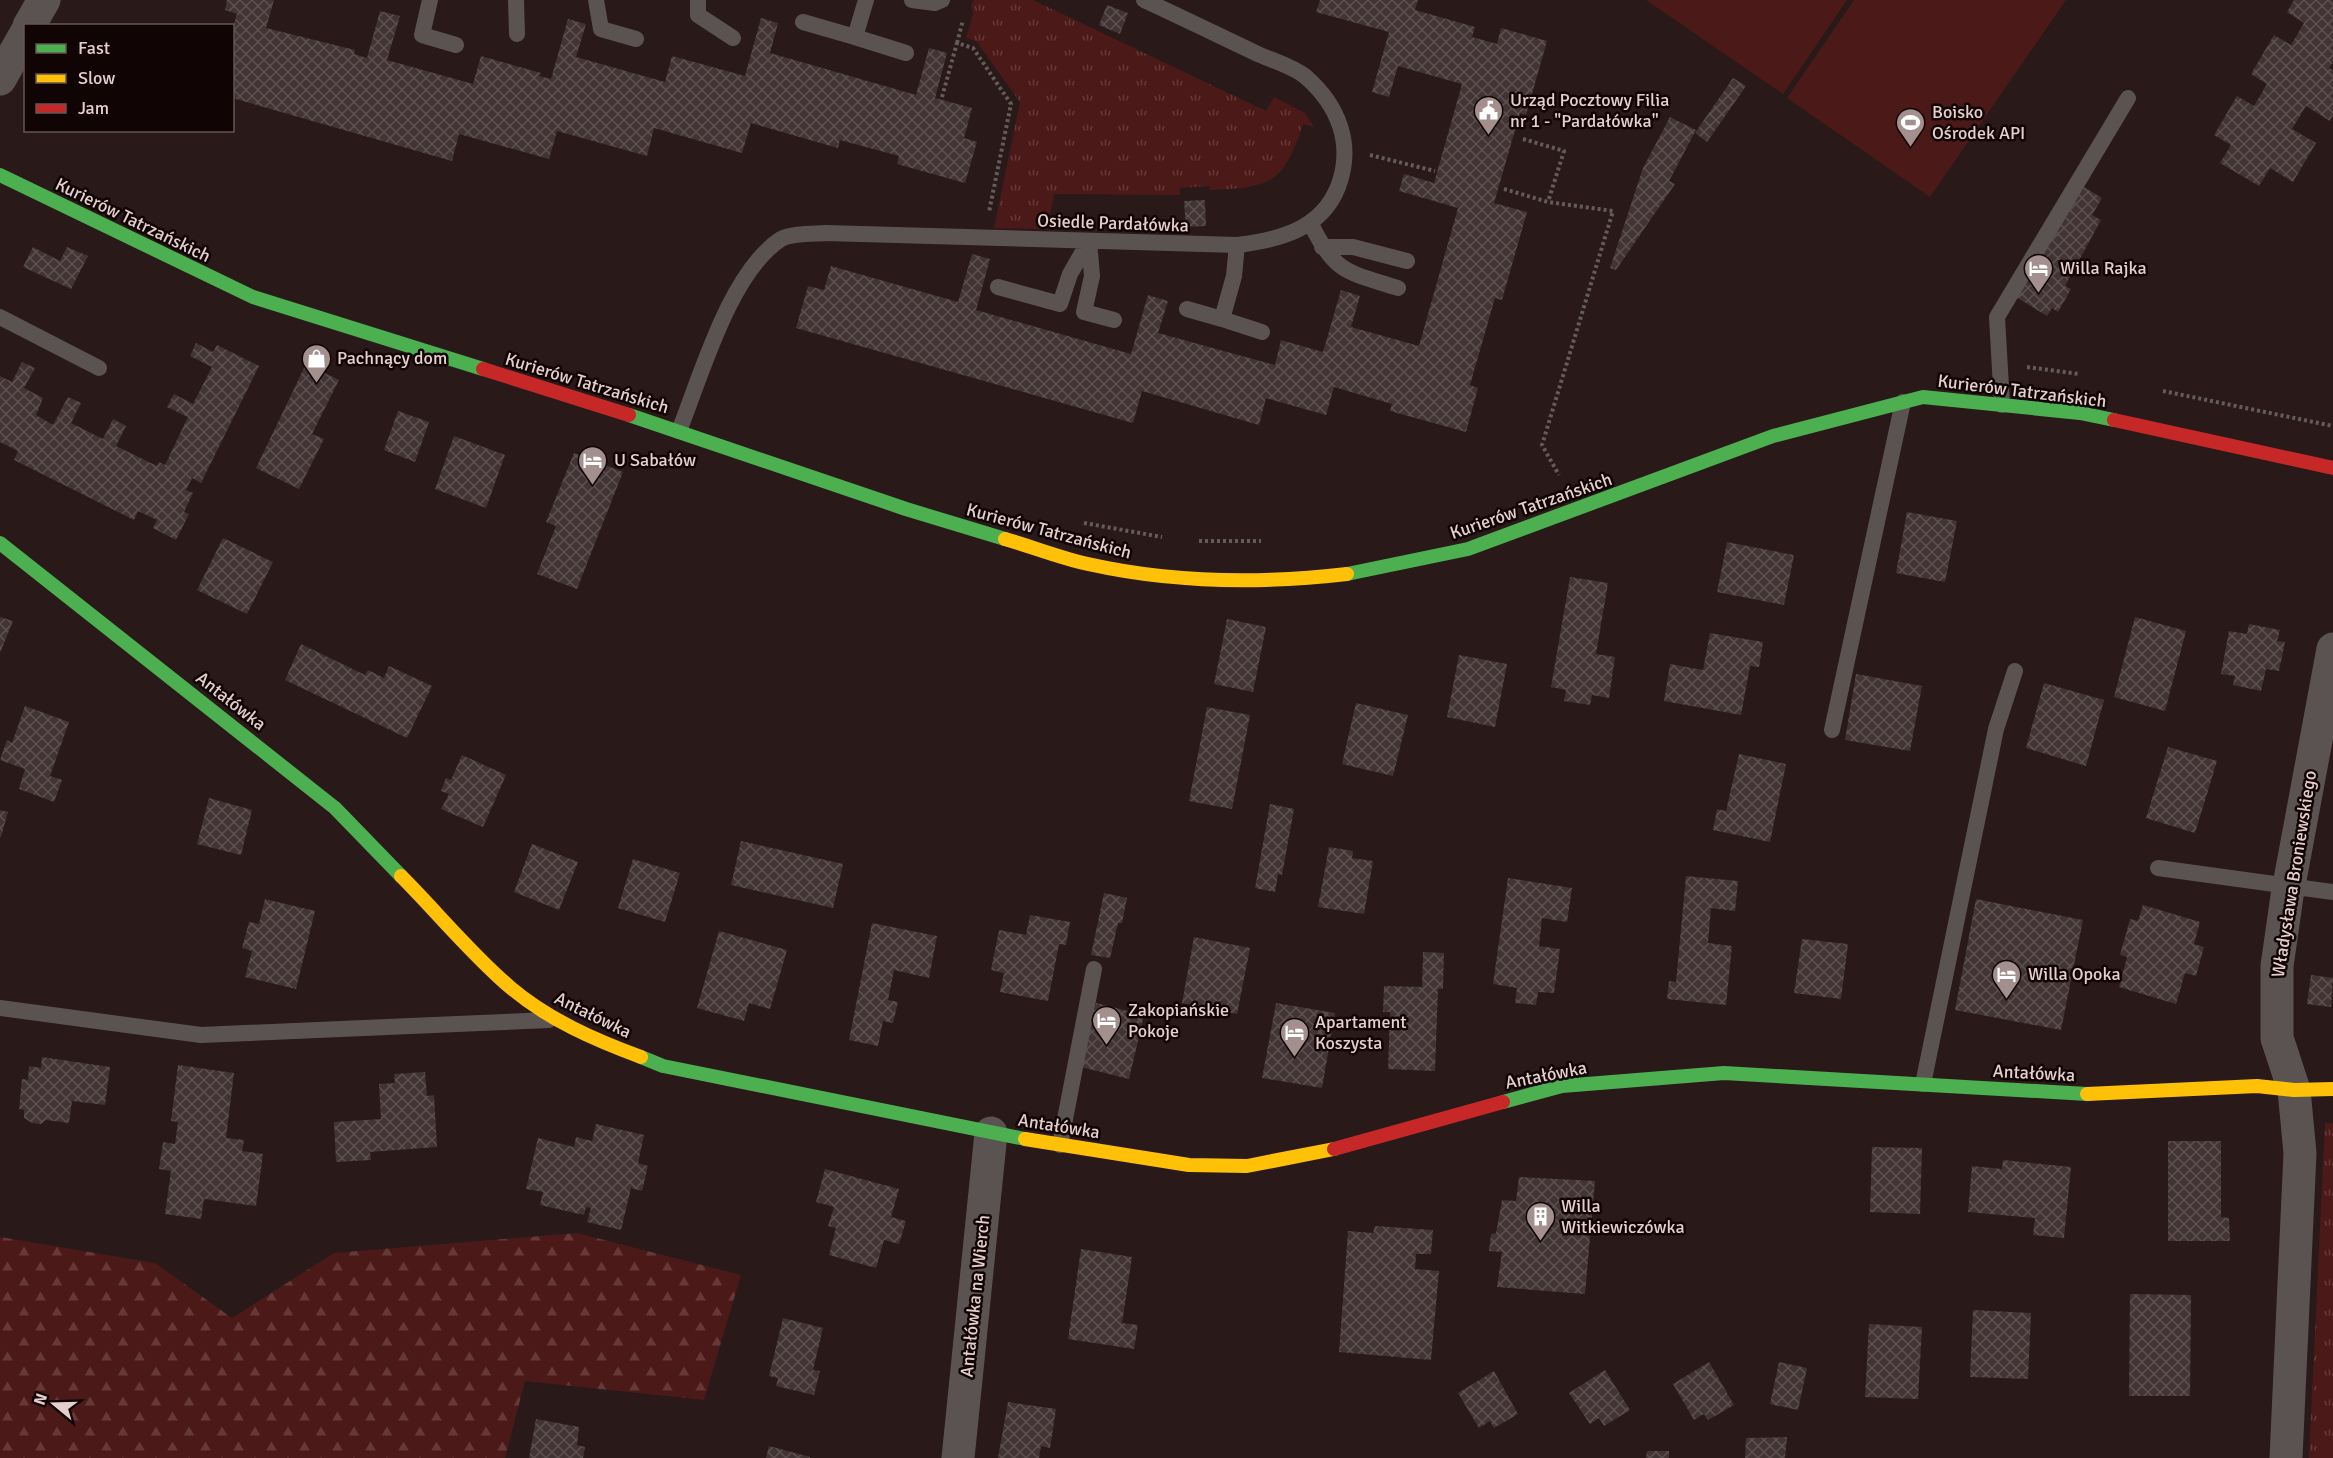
<svg xmlns="http://www.w3.org/2000/svg" width="2333" height="1458" viewBox="0 0 2333 1458" font-family="Signika,sans-serif">
<style>
.grass{fill:url(#grass-tufts)}
.forest{fill:url(#forest-firs)}
.green{fill:#4c1919}
.building{fill:url(#building-cross-hatch)}
.lines{fill:none;stroke-linecap:round;stroke-linejoin:round}
.path{stroke:#645c5b;stroke-width:4;stroke-dasharray:3 3;stroke-linecap:butt}
.lane{stroke:#5b5352;stroke-width:16}
.street{stroke:#5b5352;stroke-width:33}
.fast{stroke:#4caf50;stroke-width:14}
.slow{stroke:#ffc107;stroke-width:14}
.jam{stroke:#c62828;stroke-width:14}
.labels{text-anchor:middle;stroke-width:5;stroke-linejoin:round;paint-order:stroke}
.poi-label{font-size:18px;fill:#e5cfcd;stroke:#100404;text-anchor:start}
.street-label{font-size:18px;fill:#e5cfcd;stroke:#100404}
</style>
<defs>
<pattern id="grass-tufts" width="24" height="20" patternUnits="userSpaceOnUse" patternTransform="scale(1.5)"><rect width="24" height="20" fill="#4c1919"/><path d="M3 7l-1-3M5 7V3M7 7l1-3M15 17l-1-3M17 17v-4M19 17l1-3" fill="none" stroke="#663939"/></pattern>
<pattern id="forest-firs" width="22" height="20" patternUnits="userSpaceOnUse" patternTransform="scale(1.5)"><rect width="22" height="20" fill="#4c1919"/><path d="M5 1l3.5 6h-7zM16 11l3.5 6h-7z" fill="#663939"/></pattern>
<pattern id="building-cross-hatch" width="8" height="8" patternUnits="userSpaceOnUse" patternTransform="scale(1.5)"><rect width="8" height="8" fill="#423434"/><path d="M0 0l8 8M0 8l8-8" fill="none" stroke="#5d5050"/></pattern>
</defs>
<rect width="100%" height="100%" fill="#291919"/>
<!-- grass -->
<path class="grass" d="M974 0H1033L1266 111 1274 97 1305 113 1314 127 1303 124C1284 183 1271 188 1210 190L1209 186 1180 188V195L1054 194 1047 229 994 228 1020 102 976 41 966 38 973 14 971 5Z
M2325 1123H2333V1458H2309Z"/>
<!-- forest -->
<path class="forest" d="M577 1233 741 1275 704 1400 525 1381 505 1458H0V1237L155 1263 232 1318 334 1253Z"/>
<!-- green -->
<path class="green" d="M1646 0H1847L1783 94Z
M1854 0H2066L1930 197 1787 98Z"/>
<!-- building -->
<path class="building" d="M227 0H274L266 28 355 50 354 54 367 58 380 11 400 16 387 60 473 84 481 56 541 73 539 76 551 79 568 19 586 24 576 57 665 82 672 56 745 76 761 18 778 23 770 53 916 95 929 48 947 53 935 98 972 108 964 138 977 142 965 183 897 164 899 156 840 140 838 148 751 123 742 153 654 128 647 156 557 131 549 159 459 134 452 161 232 98V30L237 14 225 10Z
M1320 0H1418L1415 10 1475 27 1472 37 1497 44 1501 28 1547 41 1526 115 1520 113 1494 203 1527 212 1502 300 1495 298 1470 385 1478 388 1466 432 1390 411 1392 404 1334 387 1326 415 1266 398 1259 425 1142 391 1133 423 796 328 808 286 824 290 831 266 958 302 972 254 990 259 976 310 1131 354 1148 295 1168 301 1158 333 1275 365 1281 340 1323 352 1341 290 1360 296 1351 327 1419 346 1458 208 1399 191 1404 174 1434 183 1462 84 1398 66 1389 97 1372 92 1389 32 1316 12Z
M2294 0H2333V62L2329 68 2333 70V115L2330 121 2306 106 2292 129 2316 143 2293 182 2270 168 2259 186 2220 163 2231 145 2214 135 2237 96 2254 106 2267 84 2251 74 2274 35 2291 45 2304 23 2287 12Z
M1107 5 1128 13 1120 34 1099 25Z
M1733 78 1746 86 1707 142 1695 133Z
M1670 117 1696 130 1669 181 1675 184 1616 270 1610 268 1643 168Z
M2084 187 2102 198 2092 215 2101 220 2065 286 2071 289 2058 312 2052 308 2047 316 2016 297Z
M1205 200 1206 226 1186 227 1184 201Z
M33 247 60 261 67 247 88 256 71 289 23 267Z
M196 343 213 352 217 345 259 366 201 483 192 478 186 490 193 493 184 512 189 514 176 540 153 528 157 520 138 511 134 520 14 460 18 451 0 442V376L12 382 22 362 35 368 24 388 43 398 36 415 53 425 68 397 81 403 71 423 103 439 113 419 126 426 116 446 157 466 159 462 165 465 188 417 167 407 174 394 193 404 212 367 190 356Z
M306 364 339 380 312 434 324 439 299 489 256 468Z
M398 411 429 422 415 462 384 450Z
M454 436 505 455 486 508 435 489Z
M574 453 623 472 577 589 537 574 556 526 546 522Z
M1907 512 1957 521 1945 582 1896 573Z
M223 538 273 562 247 614 197 590Z
M1727 542 1794 555 1784 605 1717 592Z
M1570 577 1608 583 1596 654 1615 657 1609 698 1592 695 1590 705 1564 701 1566 690 1551 687Z
M0 617 13 621 0 653Z
M2135 617 2186 631 2165 711 2114 697Z
M1227 619 1266 627 1253 692 1214 684Z
M2249 624 2280 630 2277 641 2285 642 2279 671 2266 669 2261 691 2233 685 2235 676 2221 674 2229 631 2247 634Z
M1710 633 1763 642 1759 667 1750 666 1741 715 1664 701 1670 664 1703 670Z
M301 644 365 675 368 670 384 678 389 666 432 686 407 738 285 680Z
M1459 655 1507 664 1495 727 1447 717Z
M1856 674 1922 686 1910 751 1845 740Z
M2044 683 2104 700 2086 766 2026 748Z
M1356 703 1408 715 1393 776 1342 764Z
M25 706 69 722 50 776 62 780 54 802 19 789 25 769 0 760 7 740 12 743Z
M1207 707 1250 715 1232 809 1189 801Z
M2168 747 2217 761 2195 833 2146 818Z
M1739 754 1786 764 1770 842 1713 830 1717 809 1726 811Z
M462 755 506 775 483 827 441 809 449 794 441 791 446 778 451 780Z
M209 798 252 810 241 855 197 844Z
M1270 804 1294 809 1282 875 1278 874 1275 892 1255 888Z
M0 810 8 812 1 837H0Z
M741 841 843 864 833 908 731 885Z
M532 844 578 862 559 910 514 892Z
M1329 847 1353 851 1352 858 1373 861 1364 914 1318 907Z
M633 859 680 873 665 922 618 908Z
M1686 876 1738 881 1735 911 1711 908 1708 943 1732 946 1726 1005 1667 999 1669 981 1676 982Z
M1508 878 1572 888 1567 922 1542 918 1539 946 1560 949 1554 993 1538 992 1536 1005 1515 1003 1517 988 1493 984Z
M1104 893 1127 898 1122 923H1118L1110 958 1091 955Z
M265 899 315 911 296 989 245 977 252 951 242 948 249 922 259 924Z
M1976 899 2083 920 2061 1030 1955 1010Z
M2143 905 2200 922 2194 944 2204 947 2196 976 2185 973 2176 1004 2119 987 2127 957 2120 955 2130 919 2138 921Z
M1030 915 1070 922 1066 945 1059 944 1048 1001 1000 992 1004 973 991 970 999 930 1026 935Z
M872 923 937 936 929 978 894 970 888 1000 898 1002 893 1023 883 1021 878 1046 849 1040Z
M719 931 787 950 770 1009 749 1003 744 1021 697 1008Z
M1194 937 1250 948 1237 1014 1182 1003Z
M1802 939 1848 944 1841 999 1794 993Z
M1423 952 1444 953 1443 989H1438L1435 1071 1388 1069 1390 1012H1383L1384 986 1422 987Z
M2311 975 2333 978 2331 1007 2307 1004Z
M1096 1003 1144 1015 1129 1079 1081 1067Z
M1276 1003 1335 1013 1322 1088 1262 1078Z
M42 1057 110 1067 105 1105 72 1101 69 1123 46 1120 41 1124 32 1123 24 1118V1110L19 1109 22 1079 28 1080 29 1066 41 1068Z
M178 1065 234 1073 226 1138 244 1140 242 1151 263 1154 256 1206 204 1199 201 1219 165 1214 171 1171 159 1169 163 1142 175 1144 178 1122 171 1121Z
M425 1072 427 1096 434 1095 437 1147 370 1152 371 1160 336 1162 334 1122 381 1119 379 1084 395 1083 394 1074Z
M596 1124 644 1135 638 1163 648 1166 642 1191 631 1188 621 1230 587 1222 591 1208 586 1207 584 1215 540 1205 543 1192 526 1189 538 1138 574 1147 576 1137 592 1141Z
M2168 1141H2221V1217L2229 1218 2230 1241H2168Z
M1872 1147 1922 1148 1920 1214 1870 1212Z
M2003 1160 2071 1167 2064 1238 2033 1235 2035 1218 1968 1212 1972 1166 2002 1169Z
M825 1169 899 1189 891 1217 906 1221 899 1244 884 1240 876 1268 829 1255 836 1228 828 1226 834 1207 816 1202Z
M1519 1177 1595 1181 1585 1294 1497 1287 1502 1252 1489 1251 1491 1234 1496 1233 1502 1200 1516 1201Z
M1375 1226 1433 1230 1431 1254H1416L1415 1269 1439 1271 1431 1360 1339 1352 1348 1231 1373 1233Z
M1081 1249 1132 1257 1122 1323 1138 1325 1134 1349 1068 1339Z
M2130 1294 2191 1295 2190 1396H2129Z
M1973 1310 2031 1313 2028 1379 1970 1377Z
M783 1318 823 1328 813 1370 820 1371 814 1395 776 1386 778 1378 769 1376Z
M1869 1324 1922 1327 1918 1399 1865 1397Z
M1709 1362 1734 1405 1708 1420 1704 1414 1694 1420 1673 1384Z
M1779 1362 1807 1368 1798 1410 1770 1404Z
M1605 1370 1630 1410 1604 1426 1599 1418 1590 1424 1569 1393Z
M1494 1371 1518 1414 1494 1428 1490 1421 1479 1428 1458 1393Z
M1008 1402 1056 1409 1050 1448 1041 1446 1039 1458H998Z
M536 1419 579 1427 577 1445 585 1447 583 1458H529Z
M1787 1437 1785 1458H1745L1746 1438Z
M769 1446 810 1457V1458H766Z
M1647 1451H1669V1458H1646Z"/>
<g class="lines">
<!-- path -->
<path class="path" d="M957 43 963 20
M942 97 957 43 973 48 1011 104 989 212
M1523 139 1564 151 1548 202
M1370 155 1435 171
M1504 189 1548 202 1613 211 1542 445 1559 475
M2027 367 2079 374
M2163 391 2333 426
M1084 523 1162 537
M1199 541H1261"/>
<!-- lane -->
<path class="lane" d="M430 0 422 35 456 45
M516 0 517 34
M596 0 601 29 636 39
M698 0V15L733 38
M912 0 935 3 942 0
M803 22 855 37 866 0
M855 37 906 53
M1311 224C1335 274 1348 272 1398 288
M1089 241 1092 276 1084 312 1114 320
M1322 247H1353L1407 261
M998 287 1060 304 1070 274 1089 241
M1187 309 1222 319 1234 276 1237 245
M0 317 99 368
M1222 319 1262 332
M2002 405 1997 317 2128 98
M679 431C701 376 730 272 781 239 792 233 814 234 826 233L1237 245C1278 240 1321 230 1338 187 1354 145 1339 106 1306 77 1294 67 1274 61 1260 55 1222 37 1183 18 1144 0
M1832 730 1903 402
M2158 868 2333 892
M0 1008 201 1035 549 1020
M1923 1084 1996 729 2015 671
M1060 1145 1094 969"/>
<!-- street -->
<path class="street" d="M29 26 44 0
M0 79 26 33
M958 1458 991 1133
M2286 1458 2300 1153 2294 1090 2277 1038V966L2287 896 2333 649"/>
<!-- fast -->
<path class="fast" d="M0 175 253 297 483 369
M629 415 906 509 1005 539
M0 543 335 808 401 876
M1347 574 1468 549 1773 436 1923 397 2080 413 2114 420
M641 1057 663 1066 1025 1139
M1503 1102 1562 1086 1724 1073 2087 1094"/>
<!-- slow -->
<path class="slow" d="M1005 539C1033 547 1060 558 1088 564 1173 583 1261 584 1347 574
M401 876C437 912 472 955 511 988 549 1020 595 1040 641 1057
M2087 1094 2257 1086 2294 1090 2333 1089
M1025 1139 1189 1165 1247 1166 1334 1149"/>
<!-- jam -->
<path class="jam" d="M483 369 629 415
M2114 420 2333 468
M1334 1149 1503 1102"/>
</g>
<!-- icons -->
<defs>
<symbol id="civic-pin" viewBox="-11 -11 22 30"><path d="M0 17L-7.5 6A9.5 9.5 0 1 1 7.5 6Z" fill="#a38f8e" stroke="#100404"/><path d="M-.6-6.5H3V-4.5H.6V-3L4-1V1h2V6H-6V1h2V-1L-.6-3ZM-1.2 2.5V6h2.4V2.5Z" fill="#fff"/></symbol>
<symbol id="stadium-pin" viewBox="-11 -11 22 30"><path d="M0 17L-7.5 6A9.5 9.5 0 1 1 7.5 6Z" fill="#a38f8e" stroke="#100404"/><path d="M0-5a6.5 5 0 1 0 0 10a6.5 5 0 1 0 0-10ZM-3.5-1.8h7v3.6h-7Z" fill="#fff"/></symbol>
<symbol id="hotel-pin" viewBox="-11 -11 22 30"><path d="M0 17L-7.5 6A9.5 9.5 0 1 1 7.5 6Z" fill="#a38f8e" stroke="#100404"/><path d="M-6-4.5h1.5V1H6V5H4.5V3h-9V5H-6ZM-4 0a1.8 1.8 0 1 1 3.6 0ZM.5 0V-2.5h3Q6-2.5 6 0Z" fill="#fff"/></symbol>
<symbol id="shop-pin" viewBox="-11 -11 22 30"><path d="M0 17L-7.5 6A9.5 9.5 0 1 1 7.5 6Z" fill="#a38f8e" stroke="#100404"/><path d="M-5-2.5h2.3a2.7 3.5 0 0 1 5.4 0H5L5.5 6h-11ZM-1.5-2.5h3a1.5 2.3 0 0 0-3 0Z" fill="#fff"/></symbol>
<symbol id="building-pin" viewBox="-11 -11 22 30"><path d="M0 17L-7.5 6A9.5 9.5 0 1 1 7.5 6Z" fill="#a38f8e" stroke="#100404"/><path d="M-4-6H4V6H1V3H-1V6H-4ZM-2.5-4.3h1.7v1.8h-1.7ZM.8-4.3h1.7v1.8H.8ZM-2.5-1h1.7V.8h-1.7ZM.8-1h1.7V.8H.8Z" fill="#fff"/></symbol>
</defs>
<g fill-rule="evenodd">
<use href="#civic-pin" x="1472" y="94" width="33" height="45"/>
<use href="#stadium-pin" x="1894" y="106" width="33" height="45"/>
<use href="#hotel-pin" x="2022" y="252" width="33" height="45"/>
<use href="#shop-pin" x="300" y="342" width="33" height="45"/>
<use href="#hotel-pin" x="576" y="444" width="33" height="45"/>
<use href="#hotel-pin" x="1990" y="958" width="33" height="45"/>
<use href="#hotel-pin" x="1090" y="1004" width="33" height="45"/>
<use href="#hotel-pin" x="1278" y="1016" width="33" height="45"/>
<use href="#building-pin" x="1524" y="1200" width="33" height="45"/>
</g>
<g class="labels">
<!-- poi labels -->
<g class="poi-label">
<text x="1510" y="106">Urząd Pocztowy Filia<tspan x="1510" dy="21">nr 1 - "Pardałówka"</tspan></text>
<text x="1932" y="118">Boisko<tspan x="1932" dy="21">Ośrodek API</tspan></text>
<text x="2060" y="274">Willa Rajka</text>
<text x="337" y="364">Pachnący dom</text>
<text x="614" y="466">U Sabałów</text>
<text x="2028" y="980">Willa Opoka</text>
<text x="1128" y="1016">Zakopiańskie<tspan x="1128" dy="21">Pokoje</tspan></text>
<text x="1315" y="1028">Apartament<tspan x="1315" dy="21">Koszysta</tspan></text>
<text x="1561" y="1212">Willa<tspan x="1561" dy="21">Witkiewiczówka</tspan></text>
</g>
<!-- street labels -->
<g class="street-label">
<text transform="translate(133 220) rotate(26)" y="6">Kurierów Tatrzańskich</text>
<text transform="translate(1113 223) rotate(2)" y="6">Osiedle Pardałówka</text>
<text transform="translate(587 383) rotate(17)" y="6">Kurierów Tatrzańskich</text>
<text transform="translate(2022 391) rotate(7)" y="6">Kurierów Tatrzańskich</text>
<text transform="translate(1531 506) rotate(-19)" y="6">Kurierów Tatrzańskich</text>
<text transform="translate(1049 531) rotate(15)" y="6">Kurierów Tatrzańskich</text>
<text transform="translate(231 701) rotate(38)" y="6">Antałówka</text>
<text transform="translate(2294 874) rotate(-81)" y="6">Władysława Broniewskiego</text>
<text transform="translate(593 1015) rotate(26)" y="6">Antałówka</text>
<text transform="translate(2034 1073) rotate(3)" y="6">Antałówka</text>
<text transform="translate(1546 1075) rotate(-11)" y="6">Antałówka</text>
<text transform="translate(1059 1126) rotate(9)" y="6">Antałówka</text>
<text transform="translate(975 1296) rotate(-84)" y="6">Antałówka na Wierch</text>
</g>
</g>
<!-- legend -->
<rect x="24" y="24" width="210" height="108" fill="#100404" stroke="#655554" stroke-width="1.5"/>
<rect x="36" y="44" width="30" height="9" fill="#4caf50" stroke="#655554" stroke-width="1.5"/>
<text x="78" y="54" font-size="18" fill="#e5cfcd">Fast</text>
<rect x="36" y="74" width="30" height="9" fill="#ffc107" stroke="#655554" stroke-width="1.5"/>
<text x="78" y="84" font-size="18" fill="#e5cfcd">Slow</text>
<rect x="36" y="104" width="30" height="9" fill="#c62828" stroke="#655554" stroke-width="1.5"/>
<text x="78" y="114" font-size="18" fill="#e5cfcd">Jam</text>
<!-- north arrow -->
<g transform="translate(54 1404) rotate(289)" stroke="#100404" stroke-width="4.5" paint-order="stroke">
<path d="M0-4.5L10 22L0 15L-10 22Z" fill="#e5cfcd"/>
<text y="-9" font-size="16" font-weight="bold" text-anchor="middle" fill="#e5cfcd">N</text>
</g>
</svg>
